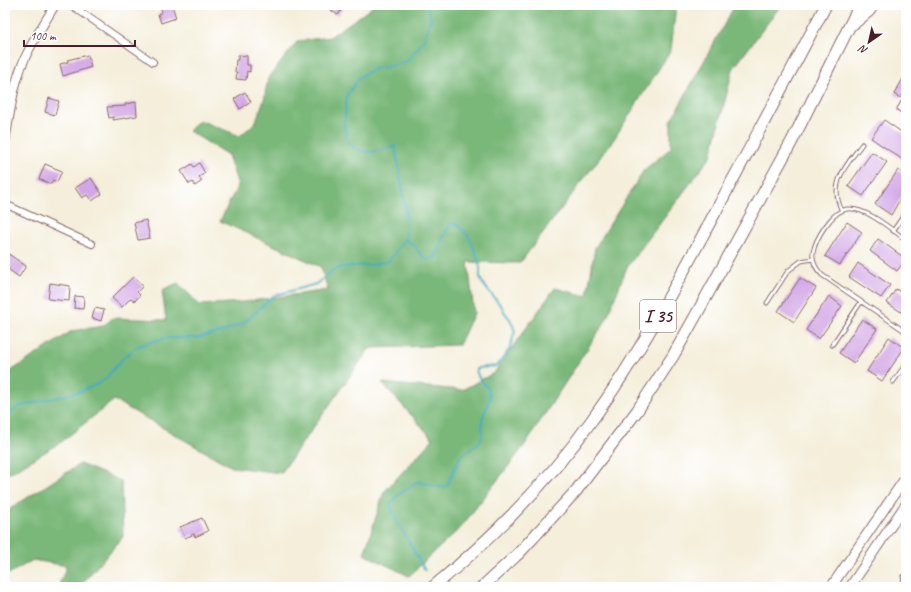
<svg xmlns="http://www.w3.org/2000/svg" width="911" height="592" viewBox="0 0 911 592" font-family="Caveat,sans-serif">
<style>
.forest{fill:#7ab879;stroke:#626c52}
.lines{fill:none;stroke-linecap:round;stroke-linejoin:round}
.stream{stroke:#40acbf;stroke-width:2}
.building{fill:#d3a7e6}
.service-casing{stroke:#866768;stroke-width:5}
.minor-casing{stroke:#866768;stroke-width:8}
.tertiary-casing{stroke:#866768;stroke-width:10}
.secondary-casing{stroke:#866768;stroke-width:11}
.motorway-casing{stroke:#866768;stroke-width:13}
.service{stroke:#fff;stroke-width:3}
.minor{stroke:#fff;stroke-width:6}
.tertiary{stroke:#fff;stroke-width:8}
.secondary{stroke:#fff;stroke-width:9}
.motorway{stroke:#fff;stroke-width:11}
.labels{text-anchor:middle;stroke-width:3.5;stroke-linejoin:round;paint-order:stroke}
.shield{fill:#fff;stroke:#80626b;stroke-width:1}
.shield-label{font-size:18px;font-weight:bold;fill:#4a1f2b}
</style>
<rect width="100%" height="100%" fill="#fff"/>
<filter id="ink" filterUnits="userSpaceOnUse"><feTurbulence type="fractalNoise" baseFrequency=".025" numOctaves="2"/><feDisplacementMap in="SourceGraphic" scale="8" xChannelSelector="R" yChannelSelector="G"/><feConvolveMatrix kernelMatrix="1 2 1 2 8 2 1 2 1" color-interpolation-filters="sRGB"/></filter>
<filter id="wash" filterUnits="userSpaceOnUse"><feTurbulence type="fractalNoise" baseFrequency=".012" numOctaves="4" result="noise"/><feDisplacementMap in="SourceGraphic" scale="16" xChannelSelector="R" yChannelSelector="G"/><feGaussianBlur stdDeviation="0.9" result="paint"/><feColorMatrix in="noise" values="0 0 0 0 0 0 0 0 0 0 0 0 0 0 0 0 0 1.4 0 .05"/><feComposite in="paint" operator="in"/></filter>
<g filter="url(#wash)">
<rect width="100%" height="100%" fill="#f4eeda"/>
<!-- forest -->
<path class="forest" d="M373 5H676L671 50 614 139 520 263 468 262 474 313 459 345 370 348 281 473 232 467 114 400 60 443 5 476V375L72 331 103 326 113 318 166 320 162 290 178 283 200 305 244 302 328 290 321 267 220 221 238 185 228 155 189 131 199 120 240 136 255 123 264 100 268 78 298 41 330 37 370 9Z
M735 5H781L733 69 711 156 627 267 606 320 524 446 461 527 409 576 364 554 384 492 433 439 382 383 462 390 494 373 555 288 587 296 595 248 644 170 671 148V121Z
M80 464 121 481 123 537 79 587H58L67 566 33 560 5 576V512Z"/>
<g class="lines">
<!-- stream -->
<path class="stream" d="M406 240C415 243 418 253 425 259L435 258 446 232 450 225 456 224 468 235 475 251 480 267V278L483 284 502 307 505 313 510 319 515 331 510 348 497 366 478 368 476 371 480 380 488 388 490 398 482 419V436L480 442 460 457 447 486 439 487 419 482 415 483 397 496 391 503 393 515 425 570
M406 240V211L395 146C384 149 370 155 359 150 356 149 352 145 348 143L344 125 347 95 360 76 376 68 391 66 407 61 424 40 431 18 427 5
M5 420 11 412 21 406 78 392 100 383 106 378 124 357 138 346 165 338H197L223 332 244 323 273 296 316 284 333 270 341 267 372 265 389 261 403 241 405 240"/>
</g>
<g id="blocks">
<!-- building -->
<path class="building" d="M160 5H172L176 18 161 23 158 14 162 12Z
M323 5H345L338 15Z
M88 55 91 67 63 76 60 64 68 62 67 60Z
M238 55 247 56V65H250V72L247 71 246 80 236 79 237 72H235L236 60H238Z
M906 74V89L900 98 894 94Z
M245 92 251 102 240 109 234 99Z
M49 98 59 101 55 115 45 112Z
M136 102 137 116 113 120V117L109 118 107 107 125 106V104Z
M884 120 906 135V162L871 138Z
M872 152 887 162 863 196 848 186Z
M199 163 205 173 199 177 202 181 195 186 193 182 189 184 181 171 192 164 194 167Z
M45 164 62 171 57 182 53 180 51 184 39 179Z
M898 170 906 175V189L891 215 875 204Z
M91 178 102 194 92 201 87 195 82 198 75 188Z
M146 220 150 238 138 240 134 223Z
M847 222 862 232 840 265 825 256Z
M878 239 906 259 897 271 870 251Z
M7 253 26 266 19 277 5 267V256Z
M858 263 890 285 881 298 849 277Z
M133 277 143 286 137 292 140 295 135 301 131 298 122 307 112 298Z
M800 278 816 288 794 322 778 311Z
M50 283 70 286 69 301 48 299Z
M896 289 906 296V315L887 303Z
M75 296 84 297 83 309 74 308Z
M829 296 842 306 819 339 806 330Z
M95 308 104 310 101 321 92 318Z
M862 319 877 329 854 363 839 353Z
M889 337 904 348 882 381 867 371Z
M202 518 208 531 195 537 194 534 185 538 180 527Z
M906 574V587H905L904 582 902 583 901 575Z"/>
</g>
</g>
<g filter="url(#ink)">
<use href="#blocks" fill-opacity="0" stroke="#866768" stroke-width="1"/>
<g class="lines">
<defs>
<path id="service" d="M906 97 899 109 906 113
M842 211C828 183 846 166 862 144
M893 231 906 212
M906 240C891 229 866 207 847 209 832 211 815 239 813 253 812 262 817 270 822 275L906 332
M767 303 788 271 801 261 813 259
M832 345 861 302
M893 382 906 364"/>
<path id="minor" d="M71 5 153 62
M5 204 92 244"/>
<path id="tertiary" d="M5 141C10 114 13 84 25 58 33 40 45 22 55 5"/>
<path id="secondary" d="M831 587 906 477
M850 587 906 504"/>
<path id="motorway" d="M853 24 869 11 873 5
M433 587C491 539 549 481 592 420 637 358 674 289 710 222 749 150 788 77 826 5
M482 587 519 553 576 491 637 411 673 356 695 317 792 141 860 5"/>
</defs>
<!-- service casing -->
<use href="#service" class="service-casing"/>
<!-- minor casing -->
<use href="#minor" class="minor-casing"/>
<!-- tertiary casing -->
<use href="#tertiary" class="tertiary-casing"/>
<!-- secondary casing -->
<use href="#secondary" class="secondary-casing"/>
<!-- motorway casing -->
<use href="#motorway" class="motorway-casing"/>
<!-- service -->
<use href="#service" class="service"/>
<!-- minor -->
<use href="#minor" class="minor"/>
<!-- tertiary -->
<use href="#tertiary" class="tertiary"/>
<!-- secondary -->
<use href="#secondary" class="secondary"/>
<!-- motorway -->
<use href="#motorway" class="motorway"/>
</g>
</g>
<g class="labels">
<!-- shield labels -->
<rect class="shield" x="640" y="300" width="36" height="32" rx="3"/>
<g class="shield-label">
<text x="658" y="322">I 35</text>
</g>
</g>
<!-- margin -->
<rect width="911" height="592" fill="none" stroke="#fff" stroke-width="20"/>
<!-- north arrow -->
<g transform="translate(869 42) rotate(214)" stroke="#ffffff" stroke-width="3" paint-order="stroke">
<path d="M0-3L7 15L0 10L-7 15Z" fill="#4a1f2b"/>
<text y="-6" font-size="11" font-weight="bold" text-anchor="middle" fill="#4a1f2b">N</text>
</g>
<!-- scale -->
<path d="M24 40v6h111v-6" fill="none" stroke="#4a1f2b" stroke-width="2"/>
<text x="30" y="40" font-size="12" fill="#4a1f2b" stroke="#ffffff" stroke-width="3" paint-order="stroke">100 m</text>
</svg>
